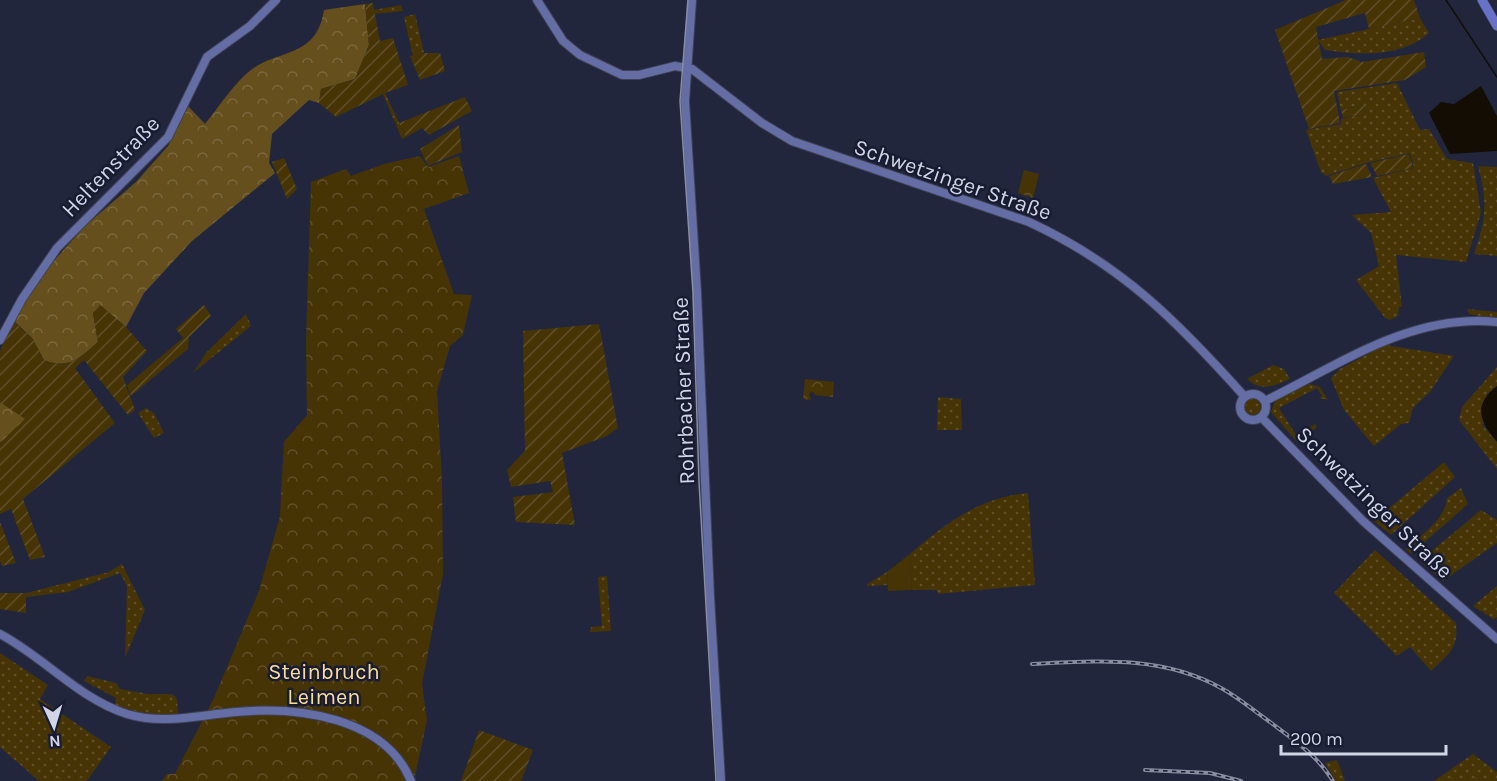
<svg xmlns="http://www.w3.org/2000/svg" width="1497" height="781" viewBox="0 0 1497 781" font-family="Karla,sans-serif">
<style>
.grass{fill:url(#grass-dots)}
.forest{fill:url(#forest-crowns)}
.park{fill:url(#park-crowns)}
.garden{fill:url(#garden-furrows)}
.pitch{fill:#463405}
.water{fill:#130d03}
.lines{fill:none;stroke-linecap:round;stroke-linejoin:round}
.stream{stroke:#130d03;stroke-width:1.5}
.secondary-casing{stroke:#3f4255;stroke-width:10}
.primary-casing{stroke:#3f4255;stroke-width:10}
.secondary{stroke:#656da5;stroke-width:8}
.primary{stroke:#6771c5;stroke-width:9}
.tram{stroke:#898da0;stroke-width:1.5}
.rail-casing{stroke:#898da0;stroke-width:4}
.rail{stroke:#181c33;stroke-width:1.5;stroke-dasharray:4.5;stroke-linecap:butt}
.labels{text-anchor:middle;stroke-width:5;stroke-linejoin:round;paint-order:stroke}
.street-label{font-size:22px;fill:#d2d5e5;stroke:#181c33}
.park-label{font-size:22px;fill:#fcdc99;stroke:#181c33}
</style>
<defs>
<pattern id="grass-dots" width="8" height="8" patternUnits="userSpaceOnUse" patternTransform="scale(1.5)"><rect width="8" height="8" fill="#463405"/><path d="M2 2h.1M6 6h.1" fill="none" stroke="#605029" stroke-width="1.8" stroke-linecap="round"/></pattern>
<pattern id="forest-crowns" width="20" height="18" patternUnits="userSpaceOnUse" patternTransform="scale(1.5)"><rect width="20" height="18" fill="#654f1c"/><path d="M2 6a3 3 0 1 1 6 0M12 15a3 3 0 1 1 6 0" fill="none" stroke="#7a673d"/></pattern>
<pattern id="park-crowns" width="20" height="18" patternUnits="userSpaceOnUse" patternTransform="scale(1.5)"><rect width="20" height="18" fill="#463405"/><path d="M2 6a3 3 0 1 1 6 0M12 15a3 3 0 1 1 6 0" fill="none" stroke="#605029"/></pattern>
<pattern id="garden-furrows" width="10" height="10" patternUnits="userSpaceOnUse" patternTransform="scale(1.5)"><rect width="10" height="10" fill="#463405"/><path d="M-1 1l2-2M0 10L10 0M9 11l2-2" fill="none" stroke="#605029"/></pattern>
</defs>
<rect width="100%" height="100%" fill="#21263d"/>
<!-- grass -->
<path class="grass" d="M401 5 403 11 375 14 374 10Z
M415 14 424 53 413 56 404 17Z
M1420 18 1429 33C1401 58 1359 55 1325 50L1318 40Z
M1397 83 1420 130 1429 129 1447 159 1473 163 1481 213 1466 262 1396 255 1402 307H1399L1398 316 1390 320 1385 318 1356 280 1379 266 1371 233 1352 215 1391 212 1373 178 1414 168 1410 153 1366 163 1326 176 1321 172 1306 130 1341 124V119L1366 114 1364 105 1341 110 1337 92Z
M385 93 406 137 402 139 383 94Z
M1478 166 1497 167V256L1474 254C1486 219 1488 202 1478 166Z
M1467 309 1497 312V319L1469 314Z
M246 314 251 326 193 373 206 353Z
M1385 345 1454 356 1430 392 1413 408 1409 423 1401 424 1374 446 1344 410 1331 378 1340 369Z
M1273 365 1284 369 1290 379C1275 386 1260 392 1247 379Z
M1497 367V386L1487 394 1483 426 1497 442V469L1459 420 1462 407Z
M1309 384 1320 387 1328 400 1319 398 1322 396 1317 388 1279 408 1296 435 1315 424 1317 427 1298 443 1271 412 1275 401Z
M938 397 961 399 962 430H937Z
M1245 407a8 8 0 1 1 16 0a8 8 0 1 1-16 0Z
M146 408 154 413 164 433 154 438 138 413Z
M1444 462 1455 477 1391 535 1374 521Z
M1461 488 1468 504 1411 554 1406 549C1421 535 1445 520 1447 498Z
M1028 493 1035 585 938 594 937 590H912L910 554C946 523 980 497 1028 493Z
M1481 510 1497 520V543L1443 581 1420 561Z
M1375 550 1456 623C1459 648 1449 654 1431 671L1410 647 1397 656 1334 593Z
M122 564 145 610 125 658 127 586 120 573 68 592 26 597V593L109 572Z
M887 572 888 585 867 586V584Z
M607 576 611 631 590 632 591 627 602 626 598 577Z
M1497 586V617L1493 619 1473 606Z
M0 653 48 685 40 699 111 747 87 781H39L0 747Z
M87 676 116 683 120 689 148 694H172L177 699 178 716 137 712 115 705 116 698 84 681Z
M1473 754 1497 772V781H1434Z
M1337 760 1345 781H1336L1325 763Z"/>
<!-- forest -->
<path class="forest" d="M365 4 369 45 355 79 321 89 319 103 309 100 272 134 269 163 275 173 192 241 144 293 126 327 100 305 93 313 98 342C80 358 69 370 44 360L32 338 14 321 43 273 85 226 136 182 168 146 188 106 205 124C218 108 231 88 246 74 276 47 316 61 324 10Z
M0 402 26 419 0 443Z"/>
<!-- park -->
<path class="park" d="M420 156 428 167 459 156 469 193 424 209 454 294 472 295 463 335 450 346 437 391 442 481 443 574 422 684 427 720 414 781H162L167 774H175L214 698 259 591 280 516 284 442 307 415 306 341 311 182 346 169 351 176 384 164Z
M1024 170 1039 174 1033 198 1018 193Z
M805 379 834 382 833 397 815 395 813 392 809 393 811 400 803 399Z"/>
<!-- garden -->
<path class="garden" d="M1346 0H1414L1420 18 1369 29 1365 13 1316 27 1322 59 1348 57 1362 62 1424 52 1426 67 1405 80 1334 91 1340 123 1309 129 1275 30Z
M373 3 380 41 393 38 408 85 385 93 336 117 319 103 321 89 355 79 369 45 365 4Z
M424 53H440L445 71 420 80 410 56Z
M465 97 472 111 429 135 422 128 406 137 399 123Z
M1364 105 1366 114 1343 118 1341 110Z
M459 125 462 152 428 166 420 149Z
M1409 154 1413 168 1377 176 1370 163Z
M284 158 297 189 287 199 272 162Z
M1366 164 1372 177 1333 184 1329 176Z
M100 305 126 327 147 351 123 377 135 410 128 415 84 360 75 368 115 423 23 499 45 557 30 560 11 509 0 514V443L25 419 0 402V351L13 321 32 338 44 360C69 370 80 358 98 342L93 313Z
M204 305 211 316 189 337 188 349 131 396 127 385 183 338 176 329Z
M599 324 618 428 607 436 562 453 575 525 516 522 513 497 553 492 550 481 511 487 507 470 525 451 523 331Z
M0 522 16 563 2 566 0 561Z
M0 593H26V613L0 609Z
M479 730 533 750 521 781H461Z"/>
<!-- pitch -->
<path class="pitch" d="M910 554 912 590 888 591 887 572Z"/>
<!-- water -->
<path class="water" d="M1481 86 1497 116V151L1450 154 1429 113 1441 102 1454 104Z
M1497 386V442C1479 421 1473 405 1497 386Z"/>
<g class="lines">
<!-- stream -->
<path class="stream" d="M1446 0 1497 77"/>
<defs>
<path id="secondary" d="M537 0 563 41 580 55 622 75H639L675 66 692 69 762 123 792 141 1029 222C1122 265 1178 322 1245 397
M692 0 685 101 697 292 710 597 721 781
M0 340 22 299 57 248 168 137 207 57 250 26 276 0
M1240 407a13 13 0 1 1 26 0a13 13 0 1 1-26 0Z
M1265 401C1339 365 1411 313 1497 322
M1261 417 1363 521 1497 639
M0 634C45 658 78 698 127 714 163 725 199 715 236 712 297 706 385 717 411 781"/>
<path id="primary" d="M1482 0 1497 26"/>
</defs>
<!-- secondary casing -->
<use href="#secondary" class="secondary-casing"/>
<!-- primary casing -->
<use href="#primary" class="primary-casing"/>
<!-- secondary -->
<use href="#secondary" class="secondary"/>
<!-- primary -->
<use href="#primary" class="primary"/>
<!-- tram -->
<path class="tram" d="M688 0 680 101 693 292 699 482 716 781"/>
<defs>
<path id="rail" d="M1032 664C1098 661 1161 655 1221 688 1238 697 1254 711 1270 722 1294 740 1317 755 1333 781
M1145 770 1210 773 1241 781"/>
</defs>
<!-- rail casing -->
<use href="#rail" class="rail-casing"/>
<!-- rail -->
<use href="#rail" class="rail"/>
</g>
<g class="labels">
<!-- street labels -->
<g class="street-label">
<text transform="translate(110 166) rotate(-46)" y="8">Heltenstraße</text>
<text transform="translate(953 179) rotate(19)" y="8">Schwetzinger Straße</text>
<text transform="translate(683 391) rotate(-92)" y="8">Rohrbacher Straße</text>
<text transform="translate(1375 502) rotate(44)" y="8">Schwetzinger Straße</text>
</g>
<!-- park labels -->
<g class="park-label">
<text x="324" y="679">Steinbruch<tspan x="324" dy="25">Leimen</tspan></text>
</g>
</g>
<!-- north arrow -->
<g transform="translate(54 727) rotate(176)" stroke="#181c33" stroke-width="4.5" paint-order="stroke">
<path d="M0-4.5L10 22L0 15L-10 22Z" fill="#d2d5e5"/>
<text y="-9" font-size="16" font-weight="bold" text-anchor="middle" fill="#d2d5e5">N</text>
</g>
<!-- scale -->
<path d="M1281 745v9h165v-9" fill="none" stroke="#d2d5e5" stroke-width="3"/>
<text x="1290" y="745" font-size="18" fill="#d2d5e5" stroke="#181c33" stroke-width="4.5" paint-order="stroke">200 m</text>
</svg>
